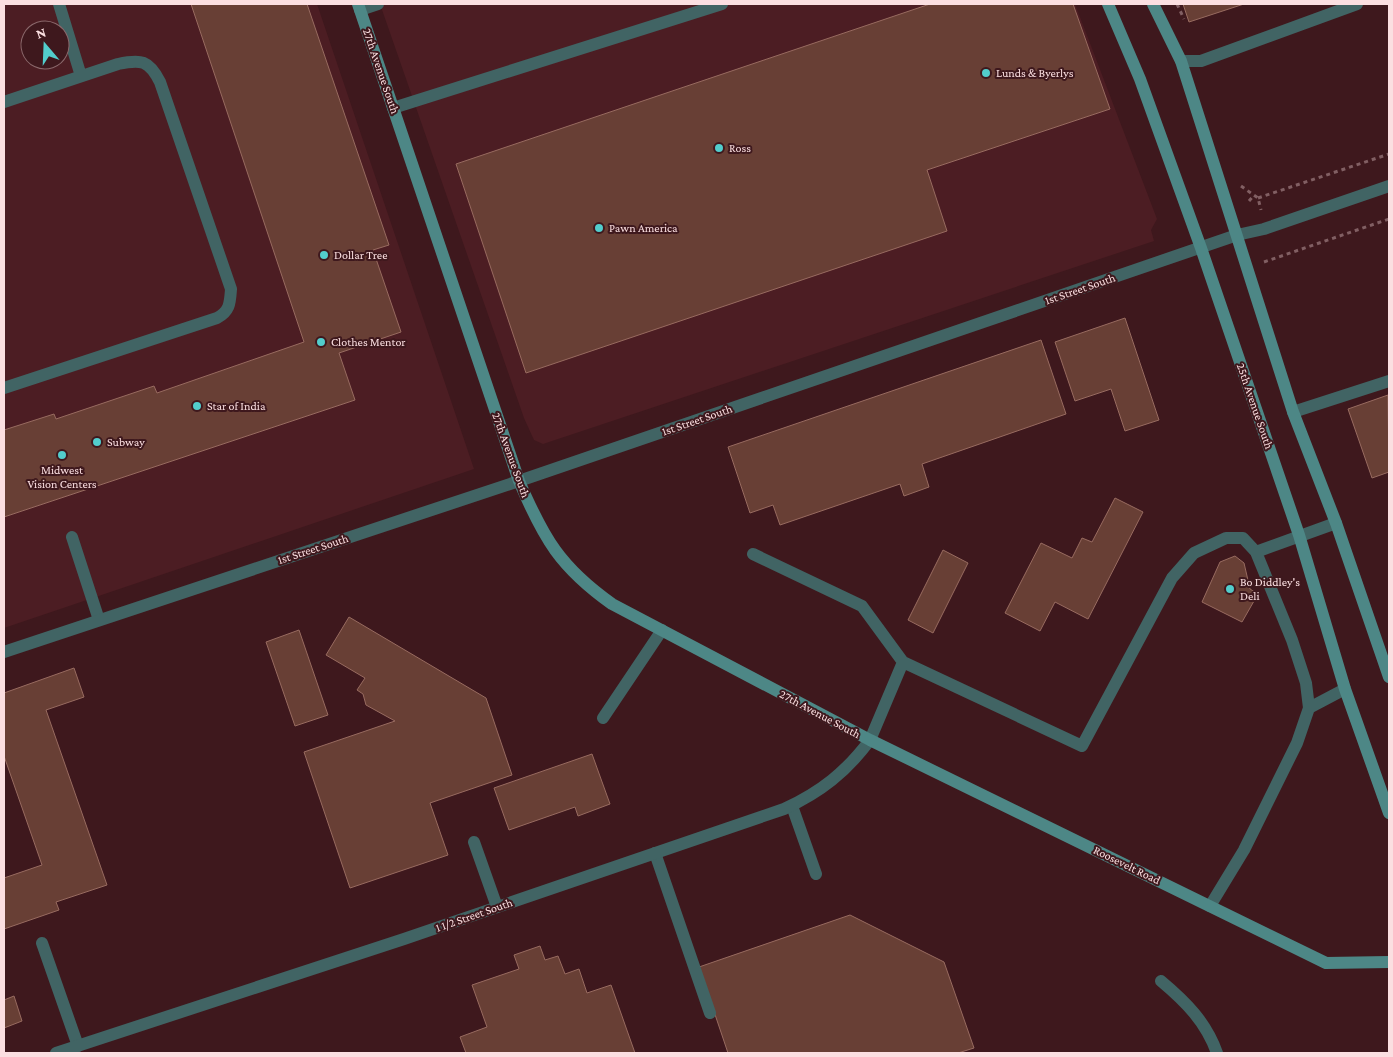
<svg xmlns="http://www.w3.org/2000/svg" width="1393" height="1057" viewBox="0 0 1393 1057" font-family="'Crimson Pro',serif">
<style>
.built{fill:#4c1d23;fill-rule:evenodd}
.building{fill:#683f35;stroke:#986b60}
.lines{fill:none;stroke-linecap:round;stroke-linejoin:round}
.path{stroke:#815f63;stroke-width:3;stroke-dasharray:4 4;stroke-linecap:butt}
.lane{stroke:#416464;stroke-width:12}
.street{stroke:#416464;stroke-width:12}
.secondary{stroke:#4d8786;stroke-width:12}
.poi-dot{fill:#52cdcc;stroke:#3e181d;stroke-width:2}
.labels{text-anchor:middle;stroke-width:4;stroke-linejoin:round;paint-order:stroke}
.street-label{font-size:12px;fill:#fbdfe1;stroke:#3e181d}
.poi-label{font-size:12px;fill:#fbdfe1;stroke:#3e181d;text-anchor:start}
</style>
<rect width="100%" height="100%" fill="#3e181d"/>
<!-- built -->
<path class="built" d="M4 4H317L474 469 4 628ZM30 30H60V60H30Z
M380 4H1075L1157 219 1151 230 1154 241 543 444 534 440 524 418Z"/>
<!-- building -->
<path class="building" d="M191 4H307L389 245 373 250 401 332 339 353 355 400 4 517V430L54 414 56 419 154 386 157 393 304 342Z
M930 4H1073L1110 109 927 170 947 231 526 373 456 164Z
M1183 4H1244L1189 22Z
M1125 318 1159 420 1125 431 1111 389 1075 401 1055 342Z
M1041 340 1066 414 922 464 929 487 904 496 900 484 780 525 773 505 750 513 728 447Z
M1388 395 1389 472 1372 478 1348 409Z
M1115 498 1143 512 1088 619 1055 602 1040 631 1005 613 1041 543 1072 558 1082 538 1092 542Z
M943 550 968 563 933 633 908 620Z
M1235 556 1244 563 1250 589 1258 594 1242 622 1202 602 1220 562Z
M349 617 486 698 512 775 430 803 448 855 350 888 304 752 395 721 366 705 363 694 357 690 365 678 326 655Z
M299 630 328 715 295 726 266 642Z
M74 668 84 697 46 710 107 885 56 902 59 910 4 929V878L42 865 4 756V693Z
M592 754 610 804 578 816 575 807 509 830 494 788Z
M850 915 944 962 974 1048 958 1053H728L699 967Z
M540 946 545 960 558 956 565 974 579 969 587 993 611 985 635 1053H466L460 1037 487 1027 472 985 519 969 514 955Z
M14 996 22 1021 4 1028V1000Z"/>
<g class="lines">
<!-- path -->
<path class="path" d="M1177 4 1184 19
M1241 186 1258 198 1261 210
M1258 198 1389 154
M1249 201 1254 195
M1264 262 1389 219"/>
<!-- lane -->
<path class="lane" d="M59 4 81 76
M360 10 378 4
M1181 61H1201L1357 4
M4 102 118 64C141 59 149 60 160 82L231 289C230 303 230 311 217 318L4 388
M393 108 722 4
M1293 412 1389 381
M72 537 99 620
M1256 552 1336 523
M753 554 862 606 903 662
M1309 708 1345 689
M603 718 662 630
M870 740 903 662 1082 746 1172 578 1194 553 1226 538H1243L1256 552 1292 640 1306 683 1309 708 1297 743 1244 850 1210 906
M792 806 816 874
M474 842 497 907
M655 853 710 1013
M42 943 78 1046
M1161 981C1186 1002 1206 1022 1217 1053"/>
<!-- street -->
<path class="street" d="M4 652 519 481 1237 235 1264 229 1389 186
M56 1053 404 939 784 809C821 792 846 772 870 740"/>
<!-- secondary -->
<path class="secondary" d="M358 4 519 481C544 539 560 567 612 604L870 740 1326 963 1389 962
M1108 4 1140 79 1201 248 1299 535 1345 689 1389 813
M1153 4 1181 61 1293 412 1336 523 1389 677"/>
</g>
<!-- markers -->
<g class="poi-dot">
<circle cx="986" cy="73" r="5"/>
<circle cx="719" cy="148" r="5"/>
<circle cx="599" cy="228" r="5"/>
<circle cx="324" cy="255" r="5"/>
<circle cx="321" cy="342" r="5"/>
<circle cx="197" cy="406" r="5"/>
<circle cx="97" cy="442" r="5"/>
<circle cx="62" cy="455" r="5"/>
<circle cx="1230" cy="589" r="5"/>
</g>
<g class="labels">
<!-- street labels -->
<g class="street-label">
<text transform="translate(381 71) rotate(71)" y="4">27th Avenue South</text>
<text transform="translate(1080 289) rotate(-19)" y="4">1st Street South</text>
<text transform="translate(1255 406) rotate(71)" y="4">25th Avenue South</text>
<text transform="translate(697 420) rotate(-19)" y="4">1st Street South</text>
<text transform="translate(511 455) rotate(70)" y="4">27th Avenue South</text>
<text transform="translate(313 549) rotate(-18)" y="4">1st Street South</text>
<text transform="translate(820 714) rotate(28)" y="4">27th Avenue South</text>
<text transform="translate(1127 865) rotate(26)" y="4">Roosevelt Road</text>
<text transform="translate(474 915) rotate(-19)" y="4">1 1/2 Street South</text>
</g>
<!-- poi labels -->
<g class="poi-label">
<text x="996" y="77">Lunds &amp; Byerlys</text>
<text x="729" y="152">Ross</text>
<text x="609" y="232">Pawn America</text>
<text x="334" y="259">Dollar Tree</text>
<text x="331" y="346">Clothes Mentor</text>
<text x="207" y="410">Star of India</text>
<text x="107" y="446">Subway</text>
<text x="62" y="474" text-anchor="middle">Midwest<tspan x="62" dy="14">Vision Centers</tspan></text>
<text x="1240" y="586">Bo Diddley's<tspan x="1240" dy="14">Deli</tspan></text>
</g>
</g>
<!-- border -->
<rect width="1393" height="1057" fill="none" stroke="#fbdfe1" stroke-width="10"/>
<!-- north arrow -->
<g transform="translate(45 45) rotate(341)"><circle r="24" fill="#3e181d" stroke="#8a686b"/>
<path d="M0-4L9 19L0 12L-9 19Z" fill="#52cdcc"/>
<text y="-8" font-size="14" font-weight="bold" text-anchor="middle" fill="#fbdfe1">N</text>
</g>
</svg>
